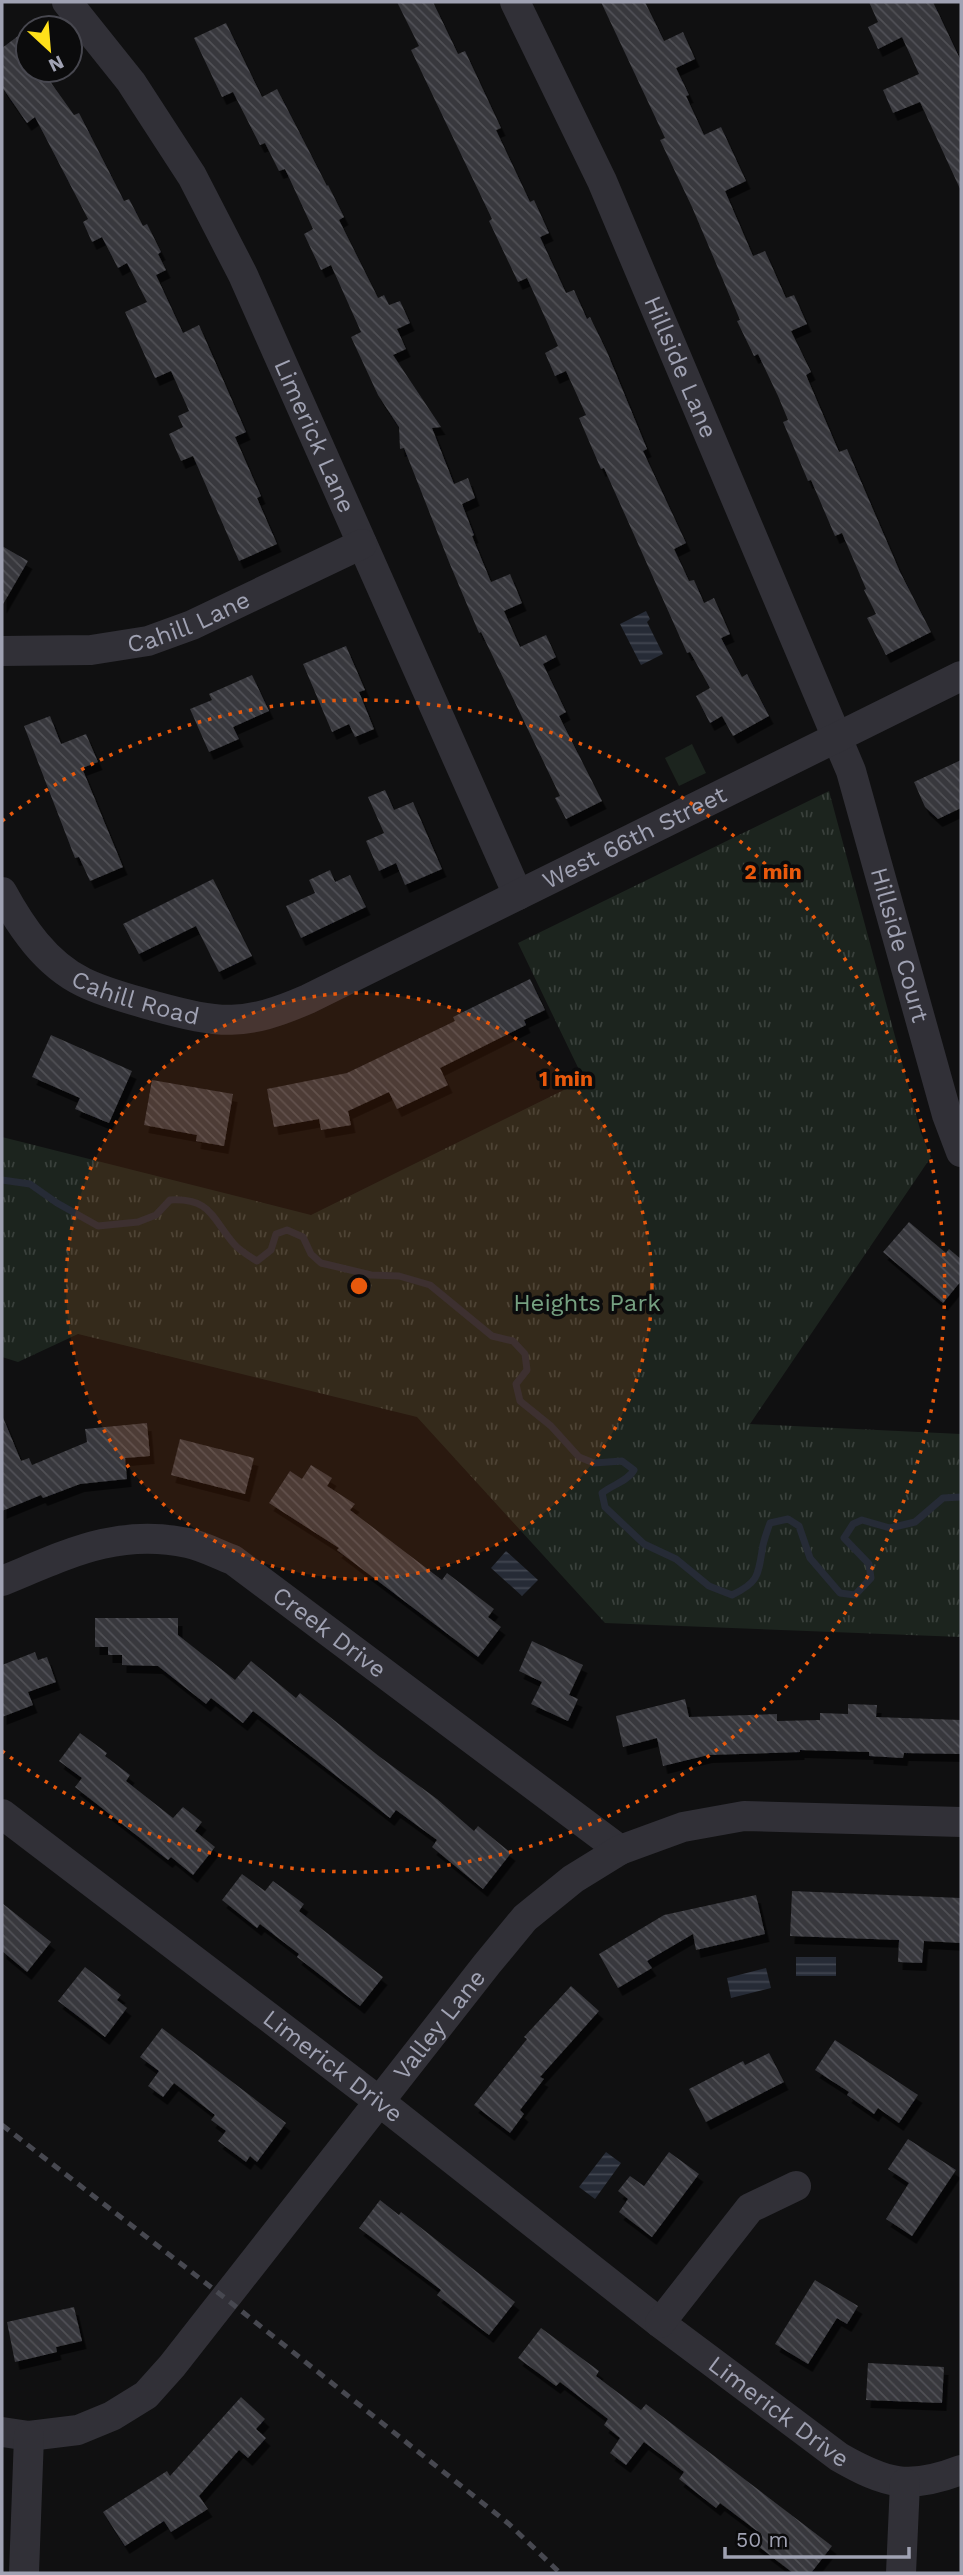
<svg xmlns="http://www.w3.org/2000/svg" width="963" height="2575" viewBox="0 0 963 2575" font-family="'Work Sans',sans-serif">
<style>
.grass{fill:#1c241e}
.park{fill:url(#park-tufts)}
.water{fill:url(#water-rules)}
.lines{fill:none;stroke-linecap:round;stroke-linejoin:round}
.stream{stroke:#262b36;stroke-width:7}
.building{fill:url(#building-back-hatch);filter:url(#shadow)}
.minor{stroke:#313037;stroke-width:30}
.rail{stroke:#474850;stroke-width:5;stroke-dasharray:9 7;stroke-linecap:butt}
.ring{fill:none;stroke:#e8590c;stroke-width:3.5;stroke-dasharray:3.5 7}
.labels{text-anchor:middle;stroke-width:7;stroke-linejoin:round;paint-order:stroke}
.street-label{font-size:24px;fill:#a0a2b3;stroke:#0b0b0c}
.park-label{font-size:24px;fill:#75a080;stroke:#0b0b0c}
.centre{fill:#e8590c;stroke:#0b0b0c;stroke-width:3.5}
.ring-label{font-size:21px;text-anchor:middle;font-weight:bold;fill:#e8590c;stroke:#0b0b0c;stroke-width:7;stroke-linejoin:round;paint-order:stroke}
</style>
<defs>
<pattern id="park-tufts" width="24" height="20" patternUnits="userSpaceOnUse" patternTransform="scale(1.75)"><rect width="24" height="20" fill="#1c241e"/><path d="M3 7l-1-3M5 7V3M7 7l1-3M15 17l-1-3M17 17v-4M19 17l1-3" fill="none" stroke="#3a413c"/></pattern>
<pattern id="water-rules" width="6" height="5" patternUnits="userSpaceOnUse" patternTransform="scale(1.75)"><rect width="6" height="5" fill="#262b36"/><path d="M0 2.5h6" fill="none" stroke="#424751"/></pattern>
<pattern id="building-back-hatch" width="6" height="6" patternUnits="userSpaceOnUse" patternTransform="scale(1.75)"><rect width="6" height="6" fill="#37373c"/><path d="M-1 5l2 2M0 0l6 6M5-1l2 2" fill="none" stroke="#515156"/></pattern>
<filter id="shadow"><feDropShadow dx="4.5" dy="8" stdDeviation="0" flood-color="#0009"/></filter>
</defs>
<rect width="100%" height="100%" fill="#101011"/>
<!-- grass -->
<path class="grass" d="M692 744 706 773 679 786 665 758Z"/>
<!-- park -->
<path class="park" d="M829 791 921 1133 931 1157 750 1424 961 1434V1637L605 1623 417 1417 78 1334 18 1362 2 1357V1137L311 1215 584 1080 518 943Z"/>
<!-- water -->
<path class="water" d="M646 611 650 619 647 622 663 654 641 665 620 624Z
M506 1551 538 1580 522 1596 491 1568Z
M796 1957H836V1976H796Z
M766 1968 771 1988 731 1998 727 1978Z
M606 2152 621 2163 595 2199 579 2187Z"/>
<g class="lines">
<!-- stream -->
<path class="stream" d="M2 1180 30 1184 57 1203 98 1226 138 1222 156 1215 170 1200C211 1198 211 1217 234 1244 240 1251 249 1256 257 1261L271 1250 276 1234 287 1230 303 1237 311 1254 321 1263 371 1275 399 1276 430 1285 492 1336 513 1341 525 1354 527 1370 516 1384 520 1401 551 1426 579 1457 594 1463 622 1461 634 1470C628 1481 612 1485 602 1493L605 1507 644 1544 676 1559 709 1586 732 1595C757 1583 758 1577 762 1551 763 1541 767 1532 770 1523L788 1519 799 1526 810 1558 840 1593 855 1595 871 1578 869 1564 844 1538 853 1524 862 1520 890 1528 915 1522 943 1498 961 1497"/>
</g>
<!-- building -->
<path class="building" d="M397 2H433L458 54 465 51 501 128 496 130 530 202 534 200 549 233 540 237 566 293 574 290 587 319 590 317 607 352 647 449 643 451 686 543 674 549 689 581 694 580 704 603 714 598 730 634 721 638 742 677 747 674 769 716 733 736 722 716 710 723 696 696 710 688 690 652 687 653 604 468 601 469 579 418 586 415 566 371 555 376 545 353 558 346 527 278 518 282 489 221 492 219 411 50 419 46Z
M601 2H645L664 41 683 32 695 59 676 68 689 95 686 96 704 135 721 127 746 181 725 191 753 256 765 251 786 298 794 295 807 324 791 331 811 372 806 375 839 452 847 449 900 572 931 632 886 655 867 618 876 614 864 590 866 589 842 533 835 536 811 480 808 481 783 422 788 420 778 396 758 354 754 356 737 321 740 320 692 207 660 140 665 138Z
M869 2H933L961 61V191L920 102 893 113 883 90 919 74 902 37 878 49 868 27 878 22Z
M226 23 262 97 277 89 327 186 328 185 344 217 339 220 378 298 384 295 389 305 400 301 410 323 397 329 406 349 393 355 441 427 432 428 454 484 468 478 475 498 462 504 474 535 472 536 491 582 510 574 522 603 504 611 520 647 546 635 556 657 543 664 566 712 559 716 602 801 566 819 555 798 560 796 481 632 479 633 449 562 404 448 400 449 399 427 378 395 351 337 361 332 331 265 321 270 304 234 313 229 285 169 279 171 265 143 260 145 233 92 222 97 194 38Z
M18 36 28 51V70H42L74 115 79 113 124 201 129 199 143 226 147 224 161 252 158 254 166 270 156 275 183 333 199 325 246 432 235 437 261 496 257 498 277 544 239 561 193 456 181 461 169 434 183 427 178 416 189 411 171 371 155 378 125 312 147 302 127 263 118 268 102 237 92 242 83 222 88 219 35 117 27 123 2 87V48Z
M2 546 28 561 2 606Z
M346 646 365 690 359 692 374 729 355 737 349 724 332 732 303 664Z
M252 675 269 711 233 727 239 739 209 752 190 709 212 700 209 694Z
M50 716 61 744 86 734 98 762 82 768 123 867 90 881 79 857 75 858 24 726Z
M961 760V808L938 819 925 807 914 782Z
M385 790 394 810 413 802 442 869 405 885 396 863 379 871 366 841 384 833 368 797Z
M330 870 335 882 350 875 366 907 301 938 286 906 315 893 309 880Z
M213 879 252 956 219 972 196 926 139 954 123 924Z
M530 979 545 1010 524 1020 526 1025 440 1068 448 1085 397 1109 389 1092 348 1111 351 1125 321 1130 319 1119 274 1127 267 1089 347 1073 455 1021 453 1017Z
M51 1035 132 1071 109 1123 75 1109 80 1098 32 1077Z
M152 1080 233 1094 224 1146 196 1141 197 1135 144 1125Z
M909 1222 946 1253 949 1249 961 1259V1281L943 1303 883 1252Z
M2 1415 21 1461 29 1458 32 1465 87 1442 85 1429 147 1423 150 1456 125 1458 127 1479 80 1484 43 1498 41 1495 2 1511Z
M180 1439 254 1458 245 1494 171 1475Z
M311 1465 332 1478 327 1486 355 1504 350 1510 442 1580 447 1573 494 1609 488 1617 501 1627 478 1657 337 1550 339 1548 269 1503 290 1471 302 1479Z
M95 1618H178V1635L235 1680 251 1661 296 1698 300 1693 380 1757 437 1799 474 1831 478 1826 511 1853 483 1889 432 1847 437 1840 396 1810 390 1818 253 1711 243 1723 211 1698 206 1704 158 1666 122 1665V1655H108V1647H95Z
M532 1641 583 1665 569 1695 578 1699 568 1721 531 1704 542 1682 519 1671Z
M35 1652 38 1660 47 1657 56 1682 28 1692 33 1705 2 1717V1665Z
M685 1699 689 1717 777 1714V1721L820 1720V1713L848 1714V1704L877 1705 876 1717 961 1720V1754L904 1753 903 1758 869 1756V1752L800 1750V1752L708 1755 663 1766 657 1738 623 1747 616 1716Z
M80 1733 107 1753 105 1756 130 1775 126 1781 173 1818 183 1807 202 1822 195 1831 215 1847 193 1875 171 1857 168 1860 75 1787 82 1778 59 1761Z
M242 1874 265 1891 273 1881 304 1904 299 1911 383 1977 360 2006 297 1957 299 1954 260 1924 257 1928 222 1900Z
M792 1891 961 1898V1943L924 1941 922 1963 898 1962 899 1940 790 1936Z
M756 1895 765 1934 696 1950 693 1934 647 1961 652 1968 618 1988 599 1954 664 1915Z
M2 1903 51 1942 27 1972 2 1951Z
M85 1967 121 1995 117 2000 127 2008 105 2037 58 2001Z
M571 1986 599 2011 540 2077 544 2079 520 2110 524 2114 510 2133 474 2105 527 2039 524 2037Z
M162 2028 286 2123 257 2162 250 2156 246 2162 218 2141 226 2131 211 2120 215 2115 174 2083 163 2097 148 2086 159 2071 140 2057Z
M835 2040 918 2095 899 2123 878 2108 874 2114 847 2095 849 2092 815 2070Z
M769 2053 784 2082 706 2122 689 2089 743 2061 745 2065Z
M908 2139 956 2170 912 2236 886 2219 909 2183 888 2169Z
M669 2152 699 2174 652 2237 619 2212 628 2199 618 2191 630 2176 644 2186Z
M380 2200 399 2215 401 2212 515 2302 489 2335 437 2295 441 2290 359 2228Z
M815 2280 858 2306 847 2324 837 2318 808 2364 775 2344Z
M74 2307 82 2341 56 2347 57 2352 15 2362 7 2322Z
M541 2328 599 2371 596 2376 641 2410 646 2404 832 2546 811 2573H793L754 2543 761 2534 720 2503 716 2508 679 2479 684 2472 644 2442 626 2465 610 2453 620 2438 604 2425 608 2419 560 2382 556 2386 518 2358Z
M868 2363 944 2367 942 2403 866 2400Z
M241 2397 265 2419 256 2429 266 2438 248 2458 239 2450 199 2496 208 2509 171 2532 164 2521 125 2546 103 2512 167 2471 170 2476Z"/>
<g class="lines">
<!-- minor -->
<g class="minor">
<path id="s1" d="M67 2 131 82 192 176 243 275 518 895"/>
<path id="s2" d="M515 2 602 181 851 771 947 1115 961 1152"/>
<path id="s3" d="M2 651 91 650 148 641 192 625 362 544"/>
<path id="s4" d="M2 892C21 927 46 964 83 982 105 993 130 999 154 1006 220 1024 244 1027 308 999L961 676"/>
<path id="s5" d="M2 1581C66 1555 116 1528 188 1543 203 1546 219 1555 233 1560L620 1850"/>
<path id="s6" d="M2 1814 380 2102 660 2323 839 2457C886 2484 909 2490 961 2470"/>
<path d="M660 2323 750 2208 796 2186"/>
<path id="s7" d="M2 2432 29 2436 78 2430 112 2416 146 2395 172 2366 487 1964 525 1918 573 1879 620 1850 683 1827 744 1816 961 1822"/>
<path d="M24 2573 29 2436"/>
<path d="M901 2573 905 2483"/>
</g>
<!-- rail -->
<path class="rail" d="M2 2125 225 2298 509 2524 560 2573"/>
</g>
<!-- distance rings -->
<circle cx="359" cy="1286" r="293" fill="#e8590c" fill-opacity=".12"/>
<g class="ring">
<circle cx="359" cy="1286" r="293"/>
<path d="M2 821A586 586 0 1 1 2 1751"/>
</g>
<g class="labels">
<!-- street labels -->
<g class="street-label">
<text dy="8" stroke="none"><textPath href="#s2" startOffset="401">Hillside Lane</textPath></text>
<text dy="8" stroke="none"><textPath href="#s1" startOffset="502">Limerick Lane</textPath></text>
<text dy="8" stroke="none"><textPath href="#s3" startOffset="191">Cahill Lane</textPath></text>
<text dy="8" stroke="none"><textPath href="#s4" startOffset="721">West 66th Street</textPath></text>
<text dy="8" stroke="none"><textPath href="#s2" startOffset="1020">Hillside Court</textPath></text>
<text dy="8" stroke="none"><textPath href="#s4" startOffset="178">Cahill Road</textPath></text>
<text dy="8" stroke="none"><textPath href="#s5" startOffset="362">Creek Drive</textPath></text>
<text dy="8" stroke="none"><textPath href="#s7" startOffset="626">Valley Lane</textPath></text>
<text dy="8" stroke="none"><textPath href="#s6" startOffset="416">Limerick Drive</textPath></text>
<text dy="8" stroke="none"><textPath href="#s6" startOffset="980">Limerick Drive</textPath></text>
</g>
<!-- park labels -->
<g class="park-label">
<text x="587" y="1311">Heights Park</text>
</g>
</g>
<circle cx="359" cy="1286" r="10" class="centre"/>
<g class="ring-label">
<text x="773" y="879">2 min</text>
<text x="566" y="1086">1 min</text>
</g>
<!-- border -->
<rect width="963" height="2575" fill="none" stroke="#a0a2b3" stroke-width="7"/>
<!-- north arrow -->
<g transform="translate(49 49) rotate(154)"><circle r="33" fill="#0b0b0c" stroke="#47474f" stroke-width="2"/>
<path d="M0-5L12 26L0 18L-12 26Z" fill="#ffe01a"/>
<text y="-10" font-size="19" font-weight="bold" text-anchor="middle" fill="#a0a2b3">N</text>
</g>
<!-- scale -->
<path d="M725 2547v10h184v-10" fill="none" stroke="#a0a2b3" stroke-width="3.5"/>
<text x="736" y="2547" font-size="21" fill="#a0a2b3" stroke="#0b0b0c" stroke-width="5" paint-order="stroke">50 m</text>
</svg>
